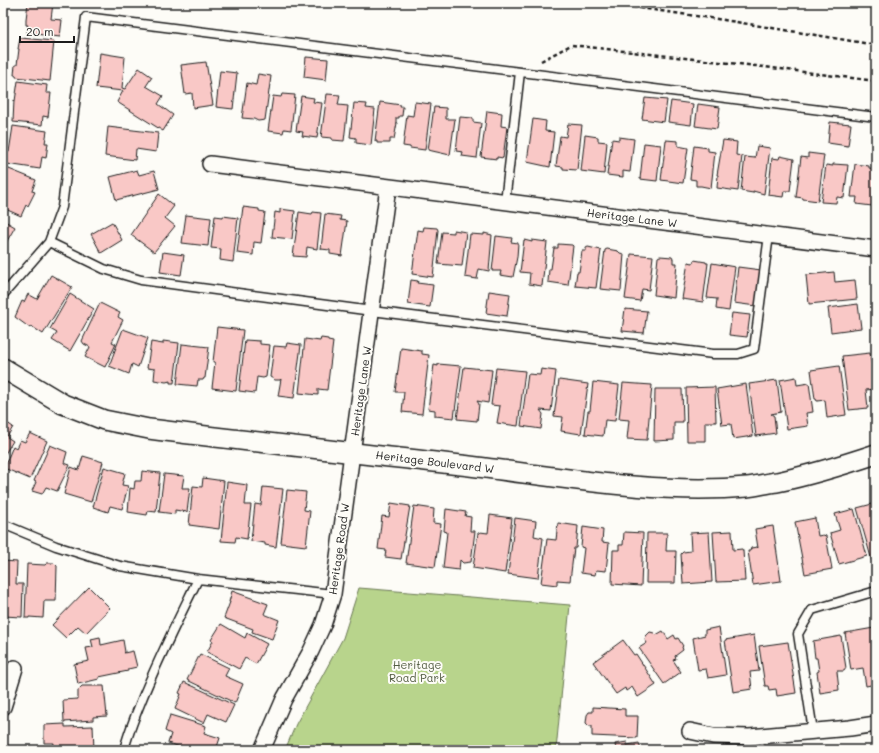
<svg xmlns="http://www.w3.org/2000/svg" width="879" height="753" viewBox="0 0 879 753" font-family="Mali,sans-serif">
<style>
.green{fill:#b8d48c;stroke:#6a7854}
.building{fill:#f9c8c6;stroke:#1c1c1c}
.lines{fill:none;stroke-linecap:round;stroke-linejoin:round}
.service-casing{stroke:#1c1c1c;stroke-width:11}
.minor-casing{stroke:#1c1c1c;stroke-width:18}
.tertiary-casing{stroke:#1c1c1c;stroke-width:22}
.path{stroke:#1c1c1c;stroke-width:2.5;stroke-dasharray:4 3;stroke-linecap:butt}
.service{stroke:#fdfcf7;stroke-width:8}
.minor{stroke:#fdfcf7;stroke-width:15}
.tertiary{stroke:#fdfcf7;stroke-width:19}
.labels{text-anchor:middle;stroke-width:4;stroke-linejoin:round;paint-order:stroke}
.street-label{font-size:11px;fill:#1c1c1c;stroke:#fdfcf7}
.park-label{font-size:11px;fill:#535c43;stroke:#fdfcf7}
</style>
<rect width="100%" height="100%" fill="#fdfcf7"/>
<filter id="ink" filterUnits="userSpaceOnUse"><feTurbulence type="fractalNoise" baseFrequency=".025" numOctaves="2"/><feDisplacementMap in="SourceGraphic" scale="8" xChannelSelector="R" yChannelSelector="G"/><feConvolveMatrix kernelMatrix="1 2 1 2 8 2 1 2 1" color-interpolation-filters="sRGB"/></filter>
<g filter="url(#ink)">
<!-- green -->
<path class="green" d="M359 588 570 605 556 750H285L296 724 343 638Z"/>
<!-- building -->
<path class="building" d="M28 3H53L51 19 62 20 60 37 27 33 28 25H26V19Z
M20 38 54 41 50 81 16 77V75H14L15 65H17L19 49H18Z
M100 53 125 57 122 88 125 89 139 68 152 77 146 86 163 96 158 104 173 115 163 131 117 102 123 91 96 88Z
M306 57 328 59 326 80 304 77Z
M206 62 213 105 193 108 192 93 185 94 181 65Z
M220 71 237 73 233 109 216 107Z
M258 74 271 76 265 120 258 121 254 119 242 118 247 83 256 85Z
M18 81 47 85 46 93H51L48 117 43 116 42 125 13 122 14 100 15 101Z
M282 94 295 95 291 130 284 129 283 133 268 131 273 96 281 97Z
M327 94 340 95 338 105 348 106 344 141 332 140V138L321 137Z
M301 96 314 98 313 102 322 103 317 138 302 136 303 132 296 131Z
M645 98 667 100 664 122 642 119Z
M671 101 693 104 691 125 668 122Z
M380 102 401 105 400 107H403L402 116H399V118H396V123H397L394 139H390V143H377V141H375Z
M415 102 431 104 425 150 410 148V147L403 146 407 115 413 116Z
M354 103 367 104 366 108 375 109 371 145 356 143V138L350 137Z
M698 104 720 107 717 129 695 126Z
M434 107 446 108V119H455L450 155 428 150Z
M487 111 502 113 501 126 507 127 503 158 497 157V159L481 157Z
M460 117 473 118V122L481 123 477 158 462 156 463 152 456 151Z
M533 119 546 121 545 131 554 132 550 167 527 162Z
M830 122 851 124 848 146 828 143Z
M568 124 582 125 577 170 563 169V167L556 166 560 136 566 137Z
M13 126 47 131 45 143H48L46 158 42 157 40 169 7 164 6 162 7 152H9Z
M108 127 158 133 156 152 136 149 135 160 105 156Z
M585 135 598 137V141L607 142 604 174 581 171Z
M619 137 634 139 630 172 623 171V177L607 175 612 139 619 140Z
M666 140 678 141V146L688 148 683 183 661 180Z
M723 140 737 142 736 155 742 156 738 191 717 188 718 175H717Z
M644 143 661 145 657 181 640 179Z
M694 146 708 148V151L715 152 711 188 701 186H696V180L690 179Z
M757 146 770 148 764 194 753 191V193L741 191 745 157 755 158Z
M808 153 824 155 818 201 803 199V198L796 197 801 157 808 158Z
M780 156 794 159 790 191H784L783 197 768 195 772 158 779 159Z
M833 164 848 165 844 198 837 197 836 203 821 202 826 165 833 166Z
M855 164 869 166V168L876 169 872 206 856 204 857 197H851Z
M4 167 36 180 32 191 35 192 28 206 26 205 21 216 3 208V168Z
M137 170 139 175 154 171 159 189 116 200 110 177Z
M159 194 174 206 165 218 175 226 154 252 131 235Z
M243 207 259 209V211L265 212 261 243 254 242 253 255 237 253Z
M280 209 295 211 292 239 272 237 275 212 280 213Z
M299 212 312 214 313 212 321 213 317 249 307 247 306 257 293 256Z
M325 214 341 216 340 220 347 221 342 256 330 254V250L321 249Z
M186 215 211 218 208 246 182 243Z
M215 216 223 217V216L238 218 233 262 220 260 221 249 211 248Z
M3 220 15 227 3 248Z
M112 222 122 240 101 253 91 234Z
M424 227 437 228 438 230 433 277 412 274 418 230 423 231Z
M454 230 466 232 462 266 438 264 442 232 454 233Z
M484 233 492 235 489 271 479 269 477 279 465 277 470 234 484 235Z
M496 236 512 238 511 242 518 243 517 257 513 277 500 275 501 271H492Z
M524 240 532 242V240L547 242 542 286 529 284 530 273 520 272Z
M558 244 572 245 573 246 568 285 548 282 549 269H551L554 248H558Z
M588 247 601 250 596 288 575 286 577 272H579L582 251H586V248Z
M607 249 618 251 620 253 624 254 621 291 600 289 605 250Z
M163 252 184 255 181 275 160 272Z
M631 254 653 256 649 290 642 289 640 301 625 299Z
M660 256 672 257 673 259V263H677L674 298 654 295 658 257Z
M694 260 706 262V263H708L703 302 682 299 688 262 693 263Z
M712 263 735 267 729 311 716 309 717 299 707 298Z
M738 267 761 270 756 306 734 303Z
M834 272 835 282 855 280 857 299 809 304 806 275Z
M51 275 72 287 43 334 31 326 30 328 15 317 22 301 24 302 28 294 37 299Z
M411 280 418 281 417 283 433 285 430 307 408 304Z
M489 291 510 294 507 316 486 313Z
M70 294 94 309 70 351 52 340 57 333 50 329Z
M100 303 120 313 118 317 123 320 112 342 116 344 105 367 85 357 90 347 84 344 82 341Z
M858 304 861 328 831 332 828 308Z
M625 309 647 311 644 333 622 331Z
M732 313 750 315 747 337 729 335Z
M217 327 243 330 236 391 212 388 215 362H213Z
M123 329 148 338 138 367 132 364 129 374 109 366Z
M321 338 328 339V341L333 342 327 390 318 389V395L299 393 305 339 320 341Z
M245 340 260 341V344L270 345 266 377 263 378 257 377 255 393 239 391Z
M163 341 179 343 174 383H170V381L166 382 154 380 155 369 147 368 151 342 163 344Z
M287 343 301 345 294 398 278 396 281 379 280 380H275L270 377 274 346 286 347Z
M182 344 209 347 205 378H204L203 380H198L197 386 177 384Z
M401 348 422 351V354L429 355 422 414 402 412 404 392H395Z
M870 353 875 389 866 390 868 408 849 410 842 356Z
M438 364 461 366 454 418 435 416V410L428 409 434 365 438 366Z
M839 366 846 415 827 418 825 400 817 401 816 399H815L811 370Z
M464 367 492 370 488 403 477 401 479 404 477 421 457 419Z
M496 368 525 371 518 426 497 423 500 406 491 405Z
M541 369 556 371 551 411 540 410 543 414 541 429 521 426 528 374 540 375Z
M796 377 797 385 809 383 813 412 806 413 808 426 787 429 780 380Z
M559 380 588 384 581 434 561 431 563 417 554 416Z
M777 380 781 412 771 414 774 416 776 433 756 436 749 384Z
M593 382 619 385 615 421 605 420 603 436 585 434 588 411H590Z
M623 383 652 385 647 440 627 439 629 420 619 419Z
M746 384 753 436 733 439 731 424 722 425 717 389Z
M715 387 716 422H705V441H687L686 388Z
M655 389H682L683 422H674V440L654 441Z
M3 420 13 427 7 437 13 441 3 457Z
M30 433 47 441 30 479 4 468 13 446 16 448 20 440 25 442Z
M50 445 67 452 64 463 70 465 57 491 46 487 42 494 32 491 36 482 34 481Z
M83 456 103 462 91 502 64 494 71 467 79 470Z
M104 467 125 473 122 485 128 486 122 509 110 506 108 512 93 507Z
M142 471 160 473 156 512 148 511 147 515 128 512 130 488 134 489 135 481H141Z
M164 474 184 476 182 488H190L187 512 175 510V514L159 512Z
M203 478 224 481 219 529 189 525 193 486 202 487Z
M227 482 247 485 245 505H251L247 539 236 537 235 542 221 541Z
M263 487 283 489 276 547 265 545V543L251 541 255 504 261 505Z
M287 490 306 492 304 510 310 511 306 546 281 543Z
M391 503 410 506 401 559 385 557 386 550 378 549 382 516 389 517Z
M876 503V560L872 561 857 508Z
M414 506 434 509 433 523 441 524 435 567 406 563Z
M446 509 466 512 465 516 471 517 470 531H475L471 562 463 563 460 560 459 570 443 568 447 532 444 531Z
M854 509 867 556 839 564 830 533 840 530 835 514Z
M490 515 512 518 505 573 473 568 478 533H480V532L488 533Z
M515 518 536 521 534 536 543 538 538 578 508 574Z
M815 518 818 536 823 535 826 536 832 569 805 574 795 522Z
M558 523 578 526 576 548H574L570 581 557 580V585L541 583 547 539 556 540Z
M773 526 781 581 753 585 748 551H750L751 548 757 547 758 548 755 529Z
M583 527 603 530 602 542 609 543 606 571 596 570 595 575 581 573 584 548 581 547Z
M732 531 733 550 742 549 743 551 745 581 716 582 713 532Z
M624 532 643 533 641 586 612 584 613 550H619V545H623Z
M709 532 712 582 683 584 681 554 683 552 691 551 690 533Z
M647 533H667L666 551H676L675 583H646Z
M3 561 17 562 16 584H23L22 617 3 616Z
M47 563H54L57 566 56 601H44L43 618 29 617V618H25L27 564 45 565Z
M89 587 110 608 86 633 78 626 66 638 52 625Z
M232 591 268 604 264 614 279 620 272 639 252 632 253 629 224 618 230 602H229Z
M221 624 245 638 247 633 267 644 256 664 245 658 239 669 207 652 213 641 211 640Z
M719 627 726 675 708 678 706 669 698 670 693 638 705 635V630Z
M874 628 876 640V684L866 686 863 668 851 670 845 633Z
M663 631 668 639 674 635 676 639 678 638 683 646 682 647 683 650 675 656 676 659 673 660 681 672 664 684 639 648 647 643 645 640 646 636 650 632 654 633 656 635Z
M754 635 759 671 750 672 752 689 733 692 725 640Z
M841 636 846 668 844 671H837V672L839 690 820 693 817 672 819 671 817 658H815L813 641Z
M100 637 101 645 123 640 125 652 124 653 133 651 137 667 128 669V671L99 677V679L78 684 74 664 89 661 86 648 93 647 91 639Z
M623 640 634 655 636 654 656 685 638 697 632 687 626 691 625 688 616 694 593 662Z
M788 642 796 693 777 696 776 689 769 690 768 686H765L759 646Z
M200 654 229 668 225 676 243 684 235 703 187 680Z
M184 682 234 705 226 722 208 714 204 723 175 709 181 694 179 693Z
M82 686H104L107 716 93 717V720L64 722 63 700 78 699V690Z
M593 707 625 709V716H638L637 738 592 736V726H589L586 723 587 715 589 712H593Z
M170 715 206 726 204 733 220 738 216 750H190L168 743 171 734 165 731Z
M65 724V727L93 726 94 750H52V745L54 744V743H44V725Z
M627 742V745L639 743 641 750H616L615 744Z"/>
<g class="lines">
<defs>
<path id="service" d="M505 202 520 72
M49 242 104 269 141 280 372 311 713 354H738L754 349 769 235
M3 295 49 242 62 207 86 17 876 117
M3 524 56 546 120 566 198 579 333 594
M813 731 798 634 812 610 876 591
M124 750C128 734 134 719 140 704 157 661 178 620 198 579"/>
<path id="minor" d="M210 164 876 249
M3 707 15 668
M690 731 713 736 749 737 850 728 876 724
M262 750 284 699 311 651 323 625 333 594 388 187"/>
<path id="tertiary" d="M3 368 63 404 104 420 149 429C253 442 357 453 461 465 556 476 651 495 747 487 757 486 767 483 777 482 811 475 843 465 876 454"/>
</defs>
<!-- service casing -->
<use href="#service" class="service-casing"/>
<!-- minor casing -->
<use href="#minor" class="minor-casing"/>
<!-- tertiary casing -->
<use href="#tertiary" class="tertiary-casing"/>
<!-- path -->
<path class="path" d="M605 3 724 20 876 45
M541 61 571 45 756 66 876 81"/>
<!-- service -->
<use href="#service" class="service"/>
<!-- minor -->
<use href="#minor" class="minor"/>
<!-- tertiary -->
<use href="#tertiary" class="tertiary"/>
</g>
</g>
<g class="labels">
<!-- street labels -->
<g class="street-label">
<text transform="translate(632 218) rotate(7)" y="4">Heritage Lane W</text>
<text transform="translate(361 391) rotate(-82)" y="4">Heritage Lane W</text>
<text transform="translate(435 462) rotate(7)" y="4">Heritage Boulevard W</text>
<text transform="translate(339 549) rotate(-82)" y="4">Heritage Road W</text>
</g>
<!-- park labels -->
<g class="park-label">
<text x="417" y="669">Heritage<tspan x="417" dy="13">Road Park</tspan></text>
</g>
</g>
<!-- margin -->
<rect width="879" height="753" fill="none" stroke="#fdfcf7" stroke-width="16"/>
<rect x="8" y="8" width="863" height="737" fill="none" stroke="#1c1c1c" stroke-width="1.5" filter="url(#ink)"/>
<!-- scale -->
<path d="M20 36v6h54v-6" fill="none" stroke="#1c1c1c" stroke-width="2"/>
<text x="26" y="36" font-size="12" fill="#1c1c1c" stroke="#fdfcf7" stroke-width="3" paint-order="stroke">20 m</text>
</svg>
